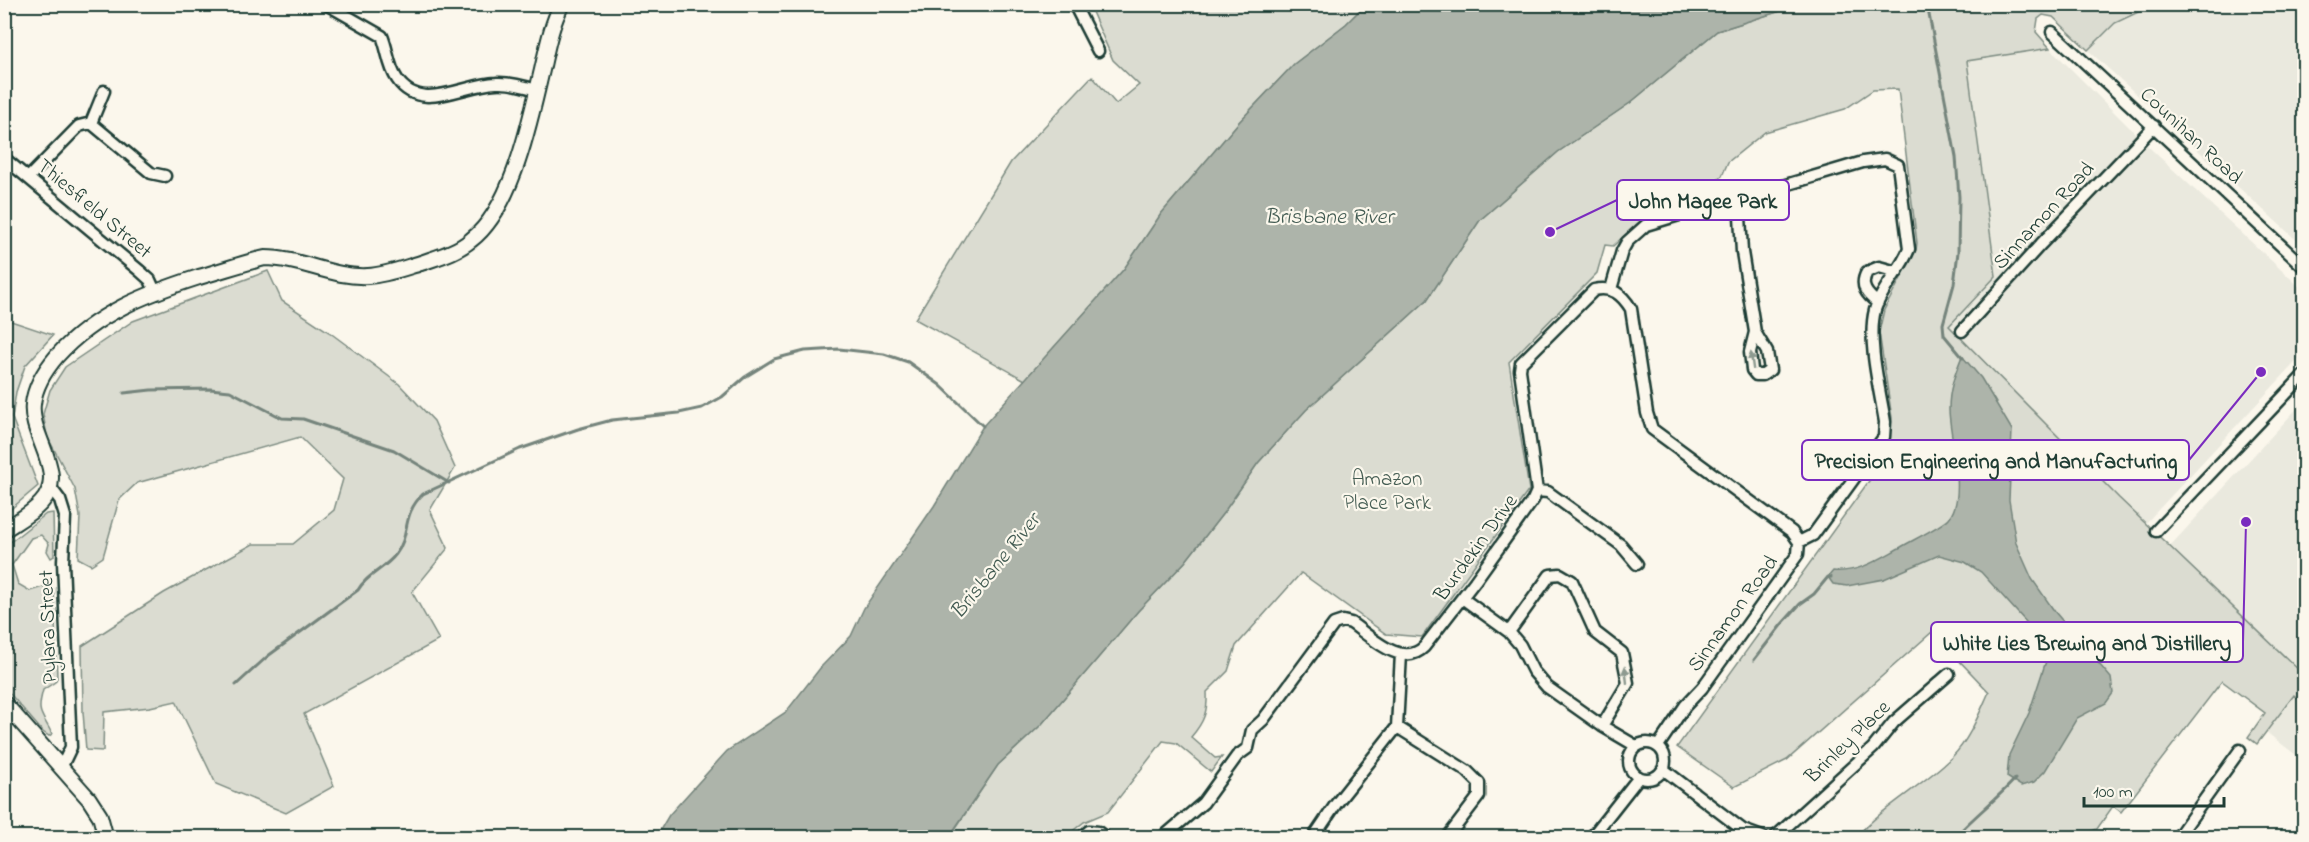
<svg xmlns="http://www.w3.org/2000/svg" width="2309" height="842" viewBox="0 0 2309 842" font-family="'Indie Flower',sans-serif">
<style>
.built{fill:#eae9de}
.green{fill:#dbdcd1;stroke:#7d8c82;stroke-width:1.5}
.water{fill:#adb4aa;stroke:#74847b;stroke-width:1.5}
.lines{fill:none;stroke-linecap:round;stroke-linejoin:round}
.stream{stroke:#74847b;stroke-width:3}
.minor-casing{stroke:#1f3d34;stroke-width:15}
.tertiary-casing{stroke:#1f3d34;stroke-width:18}
.minor{stroke:#fbf7ec;stroke-width:10}
.tertiary{stroke:#fbf7ec;stroke-width:14}
.oneway{fill:#8d9a90}
.labels{text-anchor:middle;stroke-width:4.5;stroke-linejoin:round;paint-order:stroke}
.street-label{font-size:21px;fill:#1f3d34;stroke:#fbf7ec}
.park-label{font-size:21px;fill:#455d53;stroke:#fbf7ec}
.water-label{font-size:22px;font-style:italic;fill:#425b52;stroke:#fbf7ec}
.leader{fill:none;stroke:#7b2cbf;stroke-width:2}
.callout-dot{fill:#7b2cbf;stroke:#fbf7ec;stroke-width:2}
.callout{fill:#fbf7ec;stroke:#7b2cbf;stroke-width:2}
.callout-label{font-size:22px;text-anchor:middle;font-weight:bold;fill:#1f3d34}
</style>
<rect width="100%" height="100%" fill="#fbf7ec"/>
<filter id="ink" filterUnits="userSpaceOnUse"><feTurbulence type="fractalNoise" baseFrequency=".0167" numOctaves="2"/><feDisplacementMap in="SourceGraphic" scale="12" xChannelSelector="R" yChannelSelector="G"/><feConvolveMatrix kernelMatrix="1 2 1 2 8 2 1 2 1" color-interpolation-filters="sRGB"/></filter>
<g filter="url(#ink)">
<!-- built -->
<path class="built" d="M2153 5H2304V247L2088 50 2115 23Z
M2050 48 2153 151 2304 291V353L2145 524 1949 326 1996 276 1966 61Z
M2304 401V675L2170 546Z
M2294 695 2304 703V761L2266 732Z"/>
<!-- green -->
<path class="green" d="M1089 5H1365L1346 24 1294 64 1239 122 1161 214 1124 269 1025 380 915 319 1011 162 1092 76 1116 104 1139 85 1113 60Z
M1800 5H2153L2115 23 2088 50 2053 17 2043 15 2038 19 2036 32 2050 48 1967 61 1996 276 1949 326 2119 498 2304 675V703L2294 695 2257 744 2248 737 2265 713 2222 681 2121 812 2113 806 2097 829 2078 837H1856C1884 806 1922 786 1952 757 1969 740 1979 714 1989 692L1932 632 1787 760 1734 787 1677 747 1887 456 1892 418 1879 332 1884 310 1916 250 1917 243 1898 89 1873 90 1845 109 1765 132 1728 162 1722 176 1675 208 1648 214 1613 246 1605 245 1597 273 1509 362 1529 490 1422 637 1386 634 1301 573 1236 646 1228 671 1207 692C1208 711 1204 722 1191 737L1215 758 1222 757 1211 772 1176 743 1163 741 1108 812 1084 822 1065 837 949 838 998 765 1041 725 1138 611 1185 562 1224 512 1258 463 1306 410 1427 300 1480 220 1558 152 1630 103 1717 31Z
M268 271 282 301 329 332 399 384 434 421 455 468 430 510 448 548 412 592 439 640 304 714 334 786 286 813 216 784 176 701 150 707 104 712 103 751 86 750 83 712 82 646 164 593 253 544H293L334 510 343 479 300 437 137 483 119 500 103 557 91 565 78 558 80 516 75 489 47 436 43 414 50 390 65 367 133 321Z
M5 319 53 335 25 366 16 392 12 418 38 486 5 514Z
M53 513 54 556 51 558 47 551 49 544 41 535 31 538 12 565 18 584 30 591 46 586 54 589 57 678 55 682 43 690C36 715 42 713 52 734L49 736 43 732 5 688 4 547 46 514Z"/>
<!-- water -->
<path class="water" d="M1365 5H1800L1717 31 1630 103 1558 152 1480 220 1427 300 1306 410 1258 463 1224 512 1185 562 1138 611 1041 725 998 765 949 837H656L669 815 727 751 786 712 821 667 851 636 864 608 934 506 983 426 1124 269 1161 214 1239 122 1294 64 1346 24Z
M1962 356 1981 378 2012 430 2009 500 2016 543 2032 579 2055 612 2111 678 2113 693 2106 703 2077 718 2045 771 2034 782 2021 786 2007 777 2009 755 2029 713 2047 658 2026 622 1981 572 1965 562 1939 555 1884 579 1847 586 1833 584 1828 577 1833 571C1859 573 1879 559 1901 547 1911 541 1942 526 1949 518 1968 496 1949 435 1949 409 1949 389 1955 374 1962 356Z"/>
<g class="lines">
<!-- stream -->
<path class="stream" d="M1927 4 1956 157 1959 197 1958 252 1954 284 1943 324 1944 335 1963 358
M124 393 151 390 210 389 230 391 282 418 303 419 394 450 449 483
M1754 660 1782 624 1800 604 1814 594 1828 577H1831
M236 685 268 656 358 590C367 574 385 569 396 554 411 534 401 515 423 494L520 449 578 429 612 420 679 413 702 408 722 397 745 377 774 359 805 351 839 349 884 354 908 362 940 385 983 426
M1954 838C1973 817 1996 800 2015 779"/>
<defs>
<path id="minor" d="M326 4 382 36C388 50 388 66 397 79 420 114 464 84 496 83 510 82 524 86 537 90
M1074 4 1098 51
M2052 32 2304 267
M91 123 151 173 165 176
M4 158 140 271 150 280 155 291
M29 177 79 126 91 123 104 91
M1739 198 1742 252 1755 332 1750 352 1752 370 1756 375H1763L1770 370 1767 352 1755 332
M1611 289 1622 251 1627 242 1646 225 1679 215 1711 194 1739 198 1745 197 1863 162 1885 159 1898 165 1909 249C1901 270 1881 289 1875 310 1867 340 1880 391 1885 422L1884 437 1813 535 1799 542 1798 554 1702 688 1685 706 1658 746
M1878 303C1867 295 1859 286 1867 272L1879 267 1897 272
M1962 331 2041 244 2154 126
M51 488 60 500 65 516 63 562 71 747 62 766
M1537 491 1548 492 1621 545 1637 564
M2156 531 2304 375
M1462 598 1509 632 1520 645 1533 671 1547 687 1602 726 1636 746
M1509 632 1550 575 1560 574 1572 581 1595 632 1622 653 1628 683 1602 726
M1397 727 1401 654
M1629 761a18 18 0 1 1 36 0a18 18 0 1 1-36 0Z
M1663 769 1743 830 1765 838
M1081 838 1089 831 1098 832 1106 838
M1162 838 1203 803 1237 756 1248 748 1252 730 1263 720 1334 624 1343 621 1351 623C1370 636 1402 669 1424 647L1475 581 1533 500 1537 491 1520 370 1521 363 1594 290C1612 286 1622 294 1631 309L1647 413 1652 429 1792 532 1799 542
M1313 838 1336 804 1397 727 1467 771 1479 783V796L1447 838
M1591 838 1639 777
M1774 838 1873 748 1894 722 1949 674
M2177 838 2240 750"/>
<path id="tertiary" d="M4 530C16 522 31 514 41 503 69 473 29 437 33 404 35 385 45 370 57 356 96 313 146 294 199 277 221 271 243 263 265 258 301 258 332 278 368 276 386 275 404 268 421 263 438 257 457 252 471 240 513 208 530 120 542 70 547 48 551 25 562 4
M4 703 89 799 100 816 106 838"/>
</defs>
<!-- minor casing -->
<use href="#minor" class="minor-casing"/>
<!-- tertiary casing -->
<use href="#tertiary" class="tertiary-casing"/>
<!-- minor -->
<use href="#minor" class="minor"/>
<!-- tertiary -->
<use href="#tertiary" class="tertiary"/>
</g>
<!-- one-way arrows -->
<defs><path id="oneway-solid" d="M-6-.8H1V-3.2L6.5 0L1 3.2V.8H-6Z" transform="scale(1.5)"/></defs>
<g class="oneway">
<use href="#oneway-solid" transform="translate(1752 361) rotate(-98)"/>
<use href="#oneway-solid" transform="translate(1626 675) rotate(-97)"/>
</g>
</g>
<g class="labels">
<!-- street labels -->
<g class="street-label">
<text transform="translate(2192 135) rotate(43)" y="7">Counihan Road</text>
<text transform="translate(95 208) rotate(40)" y="7">Thiesfield Street</text>
<text transform="translate(2043 215) rotate(-47)" y="7">Sinnamon Road</text>
<text transform="translate(1475 547) rotate(-54)" y="7">Burdekin Drive</text>
<text transform="translate(1732 613) rotate(-54)" y="7">Sinnamon Road</text>
<text transform="translate(47 627) rotate(-92)" y="7">Pylara Street</text>
<text transform="translate(1847 741) rotate(-44)" y="7">Brinley Place</text>
</g>
<!-- park labels -->
<g class="park-label">
<text x="1387" y="485">Amazon<tspan x="1387" dy="24">Place Park</tspan></text>
</g>
<!-- water labels -->
<g class="water-label">
<text x="1329" y="223">Brisbane River</text>
<text transform="translate(994 565) rotate(-51)" y="8">Brisbane River</text>
</g>
</g>
<!-- callouts -->
<path class="leader" d="M1550 232L1617 200M2261 372L2189 460M2246 522L2243 642"/>
<g class="callout-dot">
<circle cx="1550" cy="232" r="6"/>
<circle cx="2261" cy="372" r="6"/>
<circle cx="2246" cy="522" r="6"/>
</g>
<g class="callout">
<rect x="1617" y="180" width="172" height="40" rx="6"/>
<rect x="1802" y="440" width="387" height="40" rx="6"/>
<rect x="1931" y="622" width="312" height="40" rx="6"/>
</g>
<g class="callout-label">
<text x="1703" y="208">John Magee Park</text>
<text x="1996" y="468">Precision Engineering and Manufacturing</text>
<text x="2087" y="650">White Lies Brewing and Distillery</text>
</g>
<!-- margin -->
<rect width="2309" height="842" fill="none" stroke="#fbf7ec" stroke-width="24"/>
<rect x="12" y="12" width="2285" height="818" fill="none" stroke="#1f3d34" stroke-width="2" filter="url(#ink)"/>
<!-- scale -->
<path d="M2084 797v9h140v-9" fill="none" stroke="#1f3d34" stroke-width="3"/>
<text x="2093" y="797" font-size="18" fill="#1f3d34" stroke="#fbf7ec" stroke-width="4.5" paint-order="stroke">100 m</text>
</svg>
